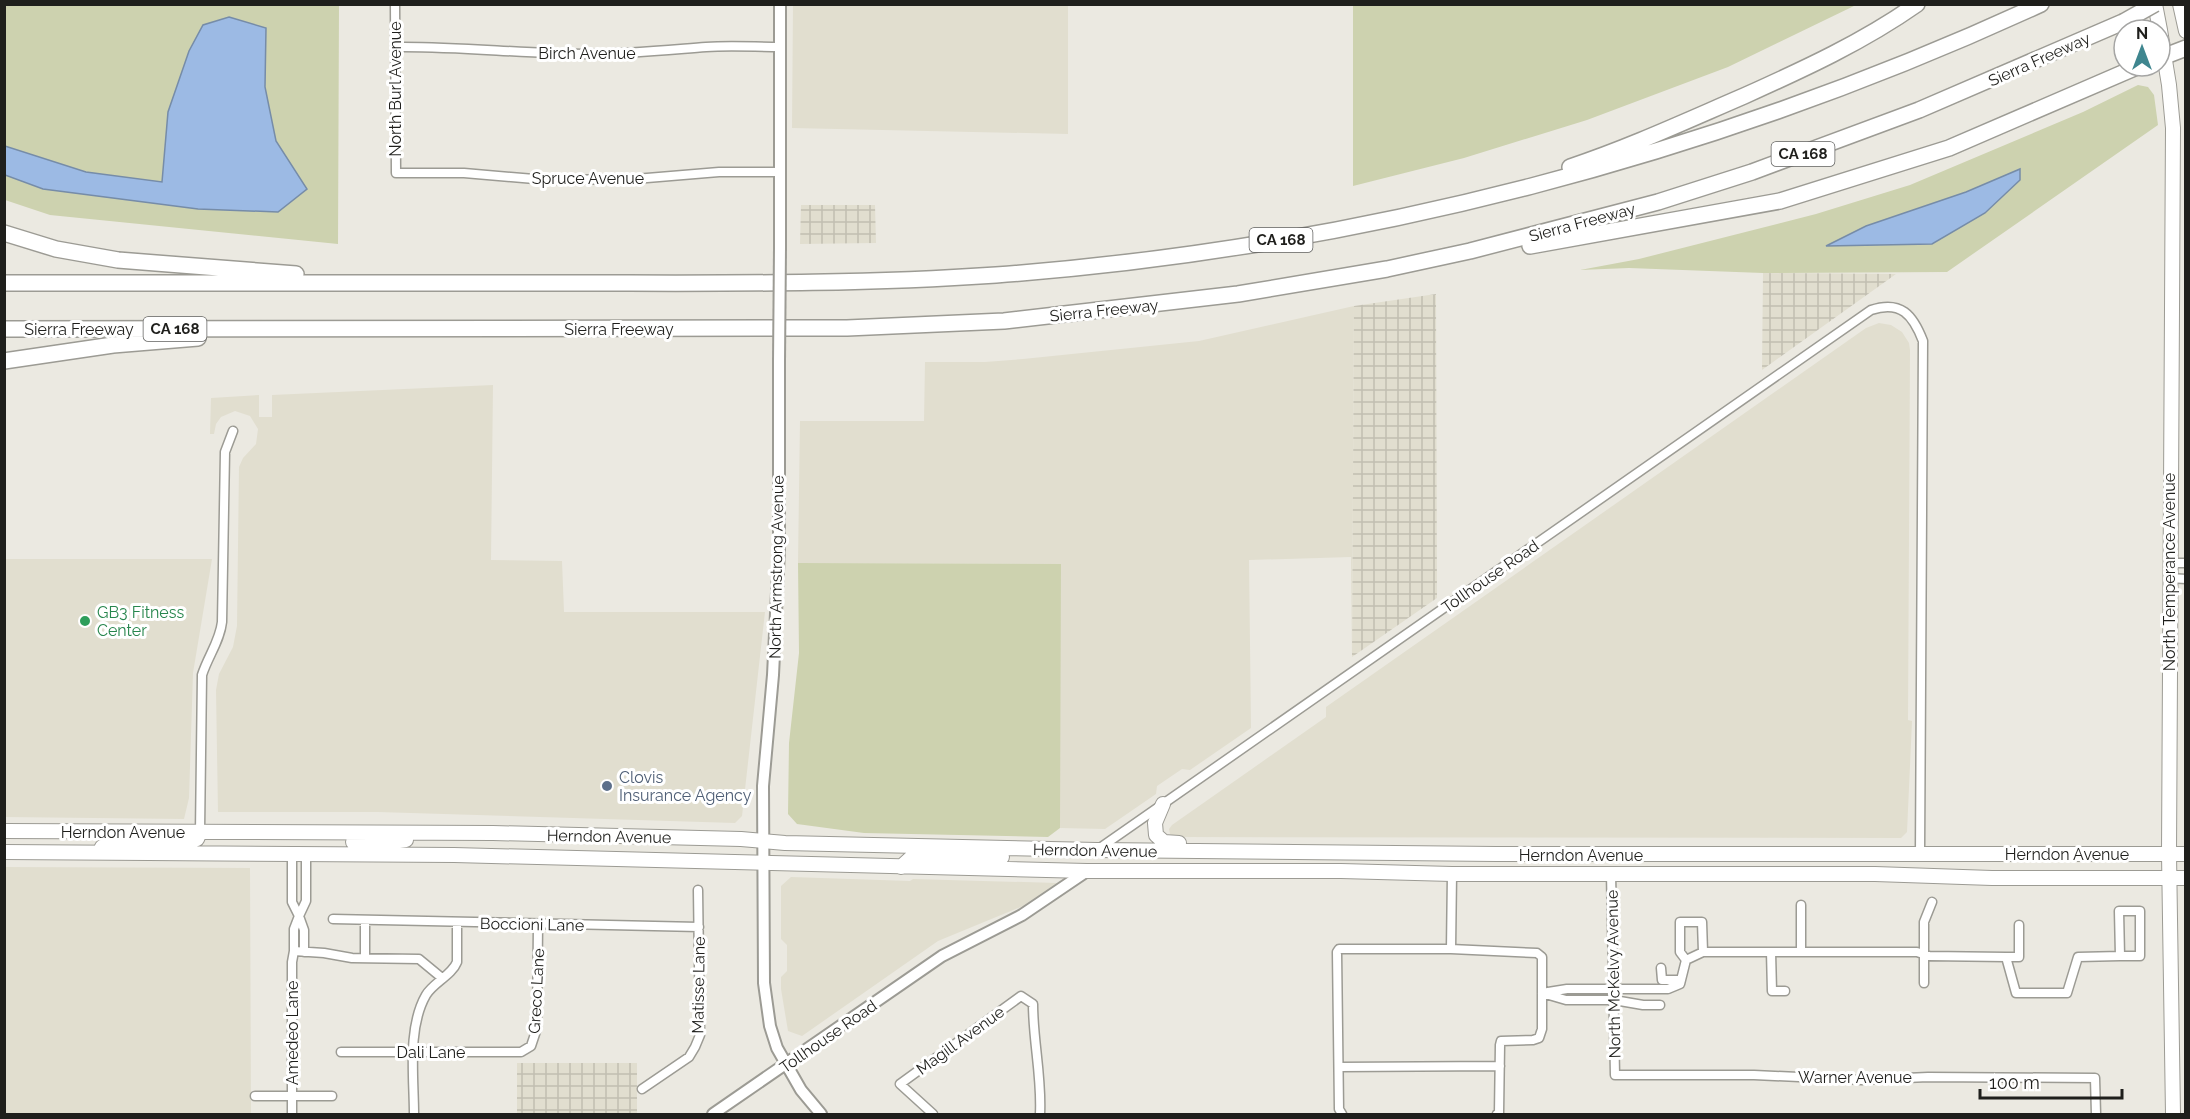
<svg xmlns="http://www.w3.org/2000/svg" width="2190" height="1119" viewBox="0 0 2190 1119" font-family="Raleway,sans-serif">
<style>
.built{fill:#e1decf}
.industrial{fill:url(#industrial-grid)}
.grass{fill:#cdd2af}
.water{fill:#9cbae4;stroke:#768ca8;stroke-width:1.5}
.lines{fill:none;stroke-linecap:round;stroke-linejoin:round}
.minor-casing{stroke:#9c9b94;stroke-width:11}
.tertiary-casing{stroke:#9c9b94;stroke-width:14}
.primary-casing{stroke:#9c9b94;stroke-width:16}
.motorway-casing{stroke:#9c9b94;stroke-width:18}
.minor{stroke:#fff;stroke-width:8}
.tertiary{stroke:#fff;stroke-width:10}
.primary{stroke:#fff;stroke-width:14}
.motorway{stroke:#fff;stroke-width:15}
.tertiary-bridge-casing{stroke:#9c9b94;stroke-width:14;stroke-linecap:butt}
.motorway-bridge-casing{stroke:#9c9b94;stroke-width:18;stroke-linecap:butt}
.tertiary-bridge{stroke:#fff;stroke-width:10}
.motorway-bridge{stroke:#fff;stroke-width:15}
.leisure-dot{fill:#2e9e5b;stroke:#fff;stroke-width:2}
.service-dot{fill:#5c6f8a;stroke:#fff;stroke-width:2}
.labels{text-anchor:middle;stroke-width:6;stroke-linejoin:round;paint-order:stroke}
.shield{fill:#fff;stroke:#626260;stroke-width:1.5}
.shield-label{font-size:15px;font-weight:bold;fill:#1f1f1c}
.street-label{font-size:16px;fill:#1f1f1c;stroke:#fff}
.leisure-label{font-size:16px;fill:#27864d;stroke:#fff;text-anchor:start}
.service-label{font-size:16px;fill:#4e5e75;stroke:#fff;text-anchor:start}
</style>
<defs>
<pattern id="industrial-grid" width="8" height="8" patternUnits="userSpaceOnUse" patternTransform="scale(1.5)"><rect width="8" height="8" fill="#e1decf"/><path d="M0 4h8M4 0v8" fill="none" stroke="#c1beb1"/></pattern>
</defs>
<rect width="100%" height="100%" fill="#ebe9e1"/>
<!-- built -->
<path class="built" d="M793 5H1068V134L792 128Z
M1354 306 1352 657 1351 557 1249 560 1251 728 1190 770 1182 769 1157 786 1156 794 1105 829 1060 828V564L798 563 800 421H924L925 362H985L1023 359 1199 341Z
M1879 323 1891 325 1902 332 1909 343 1910 350 1908 720 1912 721 1907 832 1901 838 1175 837 1170 834 1169 829 1172 825 1326 717V707L1866 328Z
M493 385 491 560 562 561 564 612H765L742 816 735 823 378 812H218L216 690 219 674 233 647 237 626 239 467 243 458 256 444 258 429 250 416 235 411 221 417 216 424 214 434H210L211 398 259 395V417H272V395Z
M5 559H212L193 673 189 798 184 819 5 817Z
M5 867 250 868 251 1114H5Z
M791 877 910 881 913 879 1057 883 1023 906 938 941 802 1036 788 1031 781 989V977L787 971V945L781 939V886Z"/>
<!-- industrial -->
<path class="industrial" d="M801 205H875L876 243 800 244Z
M1763 273 1896 274 1762 370Z
M1436 294 1437 598 1352 657 1354 306Z
M517 1063H637V1114H517Z"/>
<!-- grass -->
<path class="grass" d="M5 5H339L338 244 50 215 5 200Z
M1353 5V4L1856 5 1728 67 1587 120 1464 158 1353 186Z
M2138 85 2148 87 2154 95 2158 125 1947 272 1763 273 1629 268 1580 270 1639 259 1816 214 1910 185 2083 112Z
M798 563 1061 564 1060 828 1048 837 864 833 797 824 788 814 789 743 799 653Z"/>
<!-- water -->
<path class="water" d="M229 17 266 28 265 87 276 141 307 189 278 212 198 209 43 189 5 175V146L86 172 162 182 168 112 189 51 203 25Z
M2020 169V180L1985 213 1932 244 1826 246 1866 226 1966 192Z"/>
<g class="lines">
<defs>
<path id="minor" d="M395 4 396 173H464L546 180 635 179 719 172H780
M395 47C459 46 523 54 587 54 627 54 667 50 706 47 731 45 755 47 780 47
M2170 563H2186
M2169 578 2186 579
M200 832 202 675C208 656 220 641 222 622L225 452 233 431
M1097 850 1871 310C1901 300 1913 315 1923 341L1920 853
M292 853V902L299 916 294 929V951
M1611 873 1615 1075H1754L1862 1080 1928 1077 2095 1078 2096 1114
M1801 905V952
M2119 911H2140V956H2120Z
M333 919 699 927
M1451 949 1452 874
M304 952V930L299 916 306 901V853
M1771 952 1772 991H1785
M2006 957H2019V925
M365 958V920
M1686 960 1680 952V922H1702L1703 952
M1661 968 1662 980H1681
M1924 983V922L1932 902
M1660 1005H1643L1614 1000H1566L1542 993 1567 989H1668L1680 984 1686 960 1703 952H1917L1929 956 2006 957 2016 993H2067L2078 957 2120 956
M341 1052H521L531 1046 537 1028 538 924
M1339 1067 1500 1066
M642 1089 689 1057 695 1047 700 1035 698 890
M255 1096H332
M292 1114V962L294 951 324 953 352 958 419 959 442 978
M414 1114C414 1077 407 1028 426 995 433 983 452 975 457 962V922
M933 1114 900 1084 1021 996 1033 1004C1033 1041 1042 1077 1040 1114
M1342 1114 1339 1109 1337 952 1339 949H1451L1537 953 1542 957V1029L1539 1038 1533 1040 1501 1041 1500 1045 1499 1113 1497 1114"/>
<path id="tertiary" d="M780 248V4
M779 362V551L773 675 763 786 764 983 770 1026 777 1048 801 1090 821 1114
M713 1114 942 956 1022 915 1087 871"/>
<path id="primary" d="M2155 4 2160 30
M2180 4 2186 31
M2160 30 2169 85 2173 128 2169 854 2173 1114
M1163 804 1155 823 1156 835 1164 842 1179 843
M4 831 493 833 741 839 785 843 1097 850 1496 854H2186
M353 842H388L406 840
M102 847 124 842H189L197 839 200 832
M4 852 454 855 1087 871H1341L1452 874H1875L1992 878H2186
M901 867 913 856 1002 857"/>
<path id="motorway" d="M2160 58 2186 48
M1570 167C1630 147 1686 121 1744 96 1804 69 1863 42 1917 4
M4 233 56 249 118 260 296 274
M1530 246 1780 201 1949 148 2139 66
M4 283C192 283 380 283 568 283 710 283 854 285 996 275 1357 248 1712 156 2041 4
M4 329 847 328 1004 321 1238 294 1387 269 1470 251 1658 202 1752 172 1919 110 2123 22
M4 361 113 345 198 338"/>
</defs>
<!-- minor casing -->
<use href="#minor" class="minor-casing"/>
<!-- tertiary casing -->
<use href="#tertiary" class="tertiary-casing"/>
<!-- primary casing -->
<use href="#primary" class="primary-casing"/>
<!-- motorway casing -->
<use href="#motorway" class="motorway-casing"/>
<!-- minor -->
<use href="#minor" class="minor"/>
<!-- tertiary -->
<use href="#tertiary" class="tertiary"/>
<!-- primary -->
<use href="#primary" class="primary"/>
<!-- motorway -->
<use href="#motorway" class="motorway"/>
<defs>
<path id="tertiary-bridge" d="M779 362 780 248"/>
<path id="motorway-bridge" d="M2123 22 2155 4"/>
</defs>
<!-- tertiary-bridge casing -->
<use href="#tertiary-bridge" class="tertiary-bridge-casing"/>
<!-- motorway-bridge casing -->
<use href="#motorway-bridge" class="motorway-bridge-casing"/>
<!-- tertiary-bridge -->
<use href="#tertiary-bridge" class="tertiary-bridge"/>
<!-- motorway-bridge -->
<use href="#motorway-bridge" class="motorway-bridge"/>
</g>
<!-- markers -->
<circle class="leisure-dot" cx="85" cy="621" r="6"/>
<circle class="service-dot" cx="607" cy="786" r="6"/>
<g class="labels">
<!-- shield labels -->
<g class="shield">
<rect x="1771.5" y="142" width="63" height="24" rx="4.5"/>
<rect x="1249.5" y="228" width="63" height="24" rx="4.5"/>
<rect x="143.5" y="317" width="63" height="24" rx="4.5"/>
</g>
<g class="shield-label">
<text x="1803" y="159">CA 168</text>
<text x="1281" y="245">CA 168</text>
<text x="175" y="334">CA 168</text>
</g>
<!-- street labels -->
<g class="street-label">
<text x="587" y="59">Birch Avenue</text>
<text transform="translate(2039 59) rotate(-24)" y="6">Sierra Freeway</text>
<text transform="translate(395 89) rotate(-90)" y="6">North Burl Avenue</text>
<text x="588" y="184">Spruce Avenue</text>
<text transform="translate(1582 222) rotate(-15)" y="6">Sierra Freeway</text>
<text transform="translate(1104 310) rotate(-6)" y="6">Sierra Freeway</text>
<text x="79" y="335">Sierra Freeway</text>
<text x="619" y="335">Sierra Freeway</text>
<text transform="translate(776 567) rotate(-89)" y="6">North Armstrong Avenue</text>
<text transform="translate(2169 572) rotate(-90)" y="6">North Temperance Avenue</text>
<text transform="translate(1490 576) rotate(-35)" y="6">Tollhouse Road</text>
<text x="123" y="838">Herndon Avenue</text>
<text transform="translate(609 836) rotate(1)" y="6">Herndon Avenue</text>
<text transform="translate(1095 850) rotate(1)" y="6">Herndon Avenue</text>
<text x="2067" y="860">Herndon Avenue</text>
<text x="1581" y="861">Herndon Avenue</text>
<text transform="translate(532 924) rotate(1)" y="6">Boccioni Lane</text>
<text transform="translate(1613 974) rotate(-91)" y="6">North McKelvy Avenue</text>
<text transform="translate(698 985) rotate(-89)" y="6">Matisse Lane</text>
<text transform="translate(536 991) rotate(-87)" y="6">Greco Lane</text>
<text transform="translate(292 1033) rotate(-90)" y="6">Amedeo Lane</text>
<text transform="translate(828 1036) rotate(-35)" y="6">Tollhouse Road</text>
<text transform="translate(960 1040) rotate(-36)" y="6">Magill Avenue</text>
<text x="431" y="1058">Dali Lane</text>
<text x="1855" y="1083">Warner Avenue</text>
</g>
<!-- leisure labels -->
<g class="leisure-label">
<text x="97" y="618">GB3 Fitness<tspan x="97" dy="18">Center</tspan></text>
</g>
<!-- service labels -->
<g class="service-label">
<text x="619" y="783">Clovis<tspan x="619" dy="18">Insurance Agency</tspan></text>
</g>
</g>
<!-- border -->
<rect width="2190" height="1119" fill="none" stroke="#1f1f1c" stroke-width="12"/>
<!-- north arrow -->
<g transform="translate(2142 48)"><circle r="28" fill="#ffffff" stroke="#a5a5a4" stroke-width="1.5"/>
<path d="M0-4.5L10 22L0 15L-10 22Z" fill="#3f868f"/>
<text y="-9" font-size="16" font-weight="bold" text-anchor="middle" fill="#1f1f1c">N</text>
</g>
<!-- scale -->
<path d="M1980 1089v9h142v-9" fill="none" stroke="#1f1f1c" stroke-width="3"/>
<text x="1989" y="1089" font-size="18" fill="#1f1f1c" stroke="#ffffff" stroke-width="4.5" paint-order="stroke">100 m</text>
</svg>
